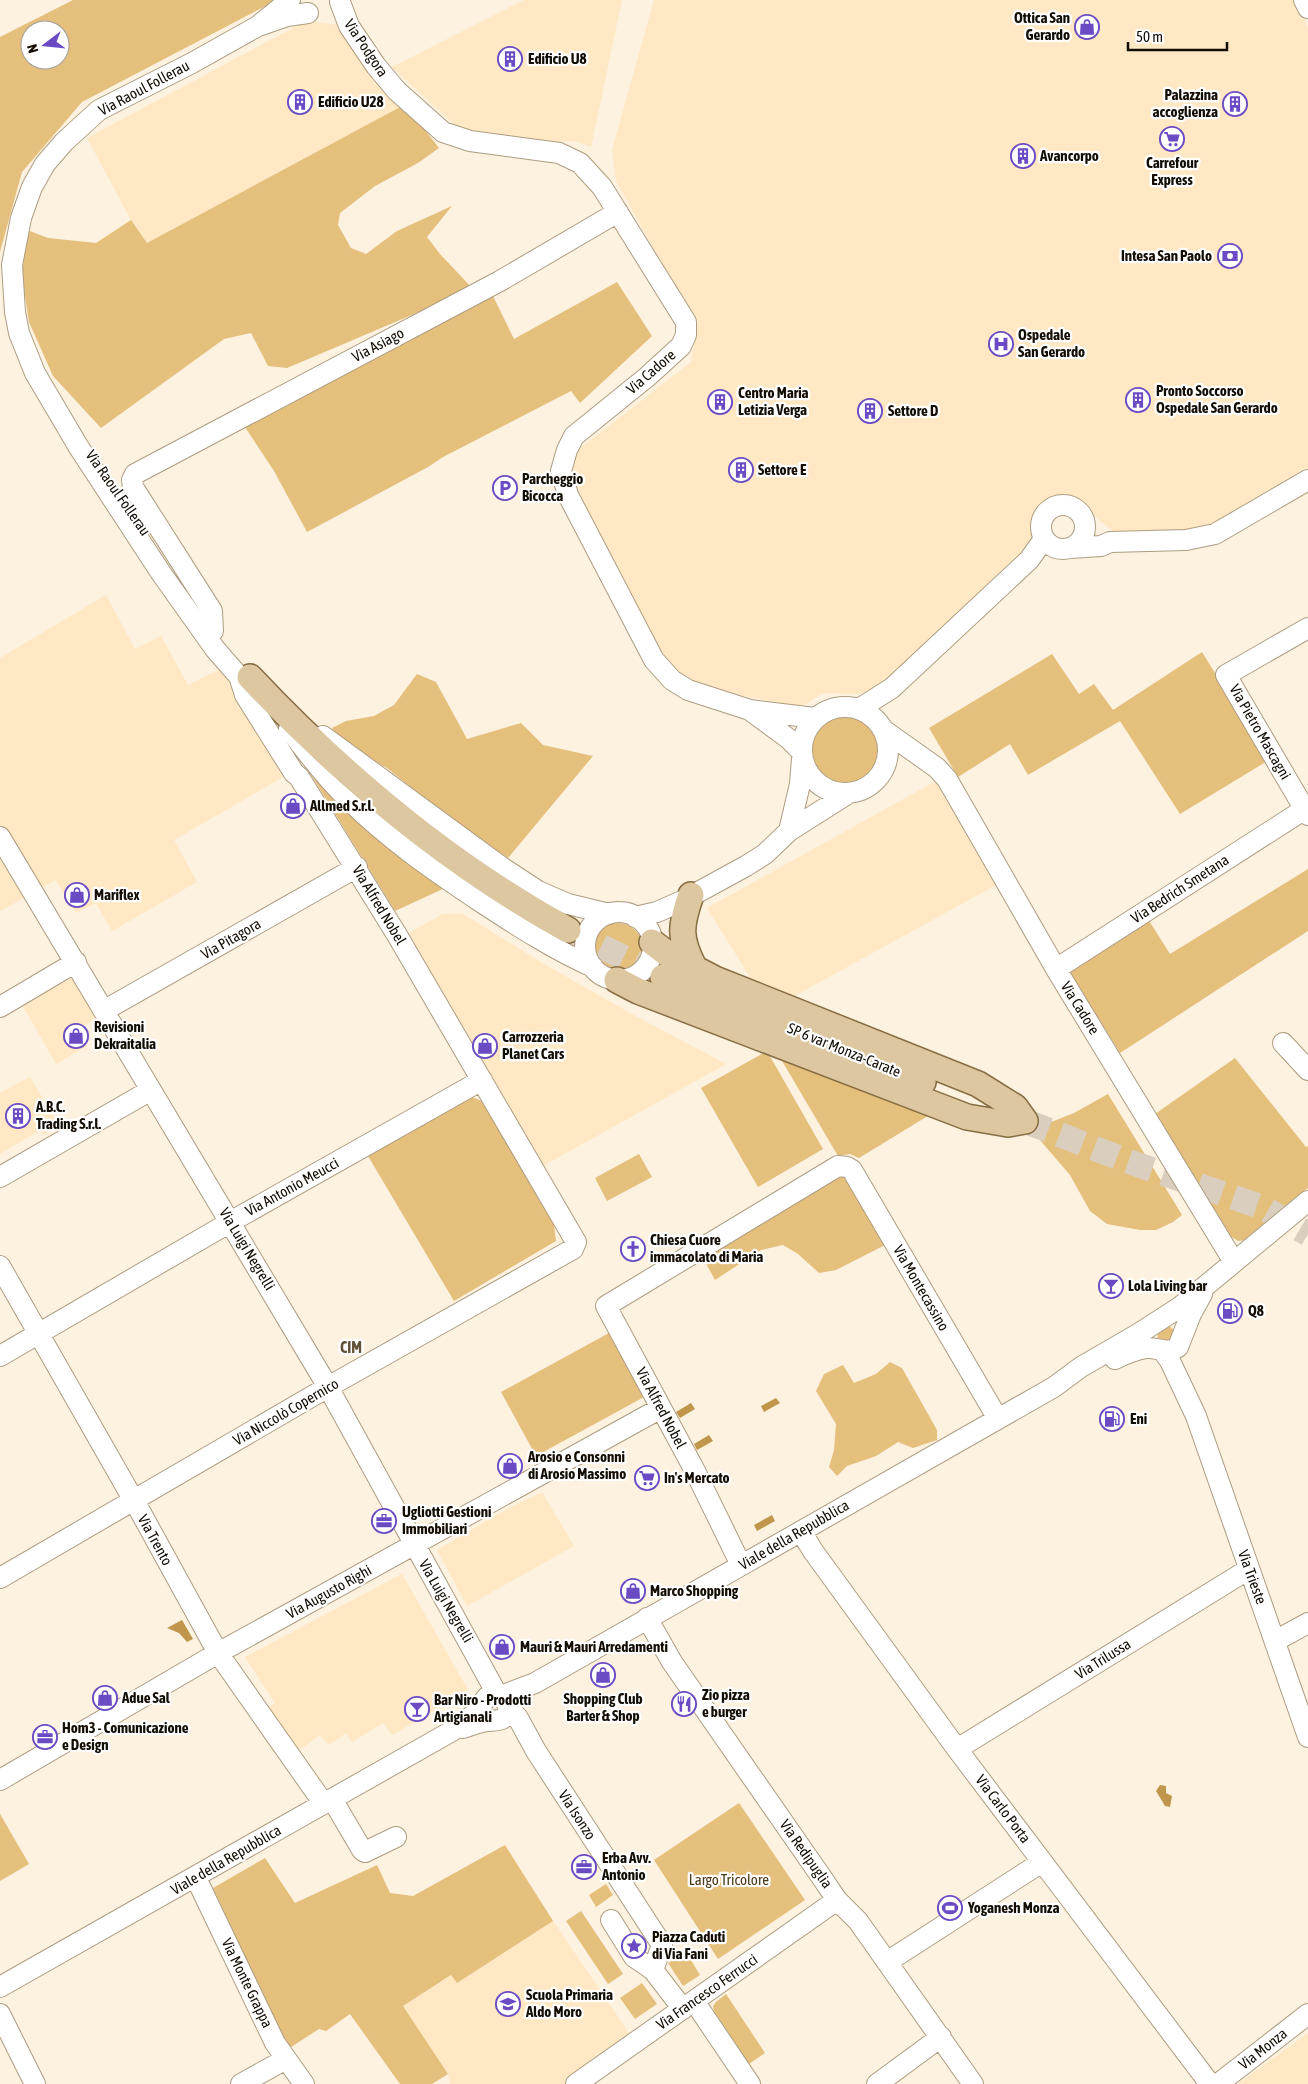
<svg xmlns="http://www.w3.org/2000/svg" width="1308" height="2084" viewBox="0 0 1308 2084" font-family="'Asap Condensed',sans-serif">
<style>
.built{fill:#ffe8c3}
.green{fill:#e5bf7c;fill-rule:evenodd}
.water{fill:#bf964b}
.lines{fill:none;stroke-linecap:round;stroke-linejoin:round}
.major-tunnel{stroke:#dacfbe;stroke-width:25;stroke-dasharray:25 12;stroke-linecap:butt}
.minor-casing{stroke:#ad9c80;stroke-width:22}
.major-casing{stroke:#876d41;stroke-width:28}
.minor{stroke:#fff;stroke-width:20}
.major{stroke:#dcc7a1;stroke-width:25}
.labels{text-anchor:middle;stroke-width:4.5;stroke-linejoin:round;paint-order:stroke}
.poi-label{font-size:15px;font-weight:bold;fill:#130d04;stroke:#fff;text-anchor:start}
.street-label{font-size:15px;fill:#130d04;stroke:#fff}
.park-label{font-size:15px;fill:#493716;stroke:#fff}
.neighbourhood-label{font-size:16px;font-weight:bold;fill:#615238;stroke:#fff}
</style>
<rect width="100%" height="100%" fill="#fdf1df"/>
<!-- built -->
<path class="built" d="M524 0H622L591 147 576 141 528 142 458 128 392 67Z
M654 0H1296L1308 28V468L1216 523 1196 531 1117 534 1083 507 1065 499 1038 510 1034 540 1004 571 883 682 868 692 857 694 823 693 801 707 693 686 662 658 570 476 578 450 691 362 697 326 616 181 612 150Z
M306 21 337 25 402 106 147 243 131 220 87 138Z
M106 595 135 649 161 636 188 685 224 667 290 773 174 840 197 882 112 931 96 903 76 913 56 880 0 911V658Z
M936 781 996 885 789 999 753 982 707 908Z
M443 914H463L544 964 630 1013 726 1064 541 1167 407 934Z
M74 976 99 1017 77 1030 87 1046 56 1064 23 1006Z
M30 1077 59 1125 43 1135 40 1130 0 1154V1093Z
M542 1492 574 1546 467 1606 437 1550 507 1509Z
M402 1574 468 1690 457 1698 392 1735 383 1723 352 1742 346 1733 329 1745 320 1735 298 1751 266 1709 275 1703 245 1657Z
M553 1921 632 2037 564 2084H450L448 2074 403 2006 452 1975 457 1983Z
M1308 2033V2084H1238Z"/>
<!-- green -->
<path class="green" d="M73 0H277L82 102 22 172 0 252V37ZM30 30H60V60H30Z
M402 106 421 125 439 148 418 163 375 186 340 213 338 225 351 248 366 254 397 231 452 206 427 237 440 254 473 289 287 368 268 366 251 333 224 339 101 428 53 376 29 322 22 276 27 230 48 238 96 243 131 220 147 243Z
M617 282 652 336 580 403 571 391 443 457 428 467 307 532 274 471 239 418 492 294 514 339Z
M1202 652 1269 760 1180 814 1120 721 1028 775 1010 744 958 777 929 728 1052 654 1079 694 1094 684 1113 710Z
M417 674 436 682 467 739 521 723 543 745 593 756 508 858 453 821 387 768 341 744 332 728 346 721 374 716 394 705Z
M809 750a37 37 0 1 1 74 0a37 37 0 1 1-74 0Z
M310 773 326 784 447 887 395 911Z
M1308 869V931L1120 1053 1069 971 1148 919 1170 954Z
M594 947a24 24 0 1 1 48 0a24 24 0 1 1-48 0Z
M767 1051 823 1149 758 1187 701 1088Z
M778 1054 931 1114 859 1158 850 1154 838 1156Z
M1235 1058 1306 1147 1308 1146V1188L1247 1240 1238 1241 1230 1236 1155 1114Z
M1108 1094 1182 1215 1173 1222 1156 1230H1140L1107 1224 1090 1211 1070 1175 1039 1139 1041 1126 1074 1113Z
M470 1096 484 1102 554 1225 556 1241 454 1301 368 1156Z
M639 1154 652 1177 607 1201 595 1178Z
M837 1176 845 1177 887 1244 836 1270 819 1273 798 1254 783 1245 761 1250 715 1280 702 1256Z
M1168 1325 1175 1331 1173 1342 1158 1340 1157 1331Z
M609 1333 644 1397 536 1456 501 1392Z
M890 1362 902 1368 937 1430V1440L913 1448 898 1442 876 1456 847 1466 837 1476 829 1467 834 1450 836 1424 816 1391 824 1374 843 1365 854 1383 876 1374Z
M739 1803 805 1900 718 1959 654 1860Z
M0 1814 29 1864 0 1881Z
M505 1845 553 1921 457 1983 451 1975 403 2006 448 2074 432 2084H400L350 2014 326 2031 319 2029 288 2049 213 1888 265 1858 295 1903 377 1865 390 1893 413 1896Z
M606 1884 613 1895 596 1907 589 1895Z
M581 1911 623 1974 608 1984 566 1921Z
M686 1952 700 1975 683 1986 668 1963Z
M642 1983 657 2004 635 2019 620 1998Z
M726 1994 765 2053 749 2064 714 2011 713 2006 716 2002Z"/>
<!-- water -->
<path class="water" d="M776 1398 780 1403 764 1412 761 1406Z
M691 1403 695 1409 680 1418 676 1412Z
M709 1435 713 1441 697 1450 694 1444Z
M772 1515 775 1521 757 1531 754 1525Z
M182 1620 193 1639 187 1642 179 1633 167 1628Z
M1160 1785 1166 1786V1793L1172 1796 1170 1807 1165 1806 1156 1791Z"/>
<g class="lines">
<!-- major-tunnel -->
<path class="major-tunnel" d="M568 930 663 977
M1025 1121 1127 1161 1262 1207 1308 1234"/>
<defs>
<path id="minor" d="M290 0 258 26 287 16 308 13
M1304 0 1308 8
M340 2 349 26 376 66 397 91 443 132 470 141 559 153 580 163 602 187 686 322V335L681 346 647 377 574 436 567 450 561 471 568 495 654 660 672 680 688 690 750 710 815 718
M1041 527a22 22 0 1 1 44 0a22 22 0 1 1-44 0Z
M1070 548 1101 546 1110 542 1186 540 1215 534 1308 480
M1308 628 1226 675 1308 815
M213 631 212 611 133 487 132 480 135 474 500 281 618 212
M250 689 215 649 161 573 78 446 35 373 19 333 15 312 12 265 21 218 32 187 45 164 64 142 99 110 192 63 258 26
M802 750a43 43 0 1 1 86 0a43 43 0 1 1-86 0Z
M859 709 892 688 1029 560 1044 539
M751 711 789 739 802 752
M289 729C307 753 326 778 348 799 389 840 436 872 484 904 519 927 555 950 593 967
M882 729 937 768 947 779 1056 969 1234 1262
M323 736 503 868 538 891 568 904 609 914
M789 831 800 784 802 759
M0 837 328 1387 497 1694
M585 946a34 34 0 1 1 68 0a34 34 0 1 1-68 0Z
M635 917 657 912 682 901 746 866 765 854 789 831 849 793
M1056 969 1305 809
M0 1007 76 962
M105 1010 357 867
M1283 1043 1308 1070
M0 1177 151 1090
M0 1266 141 1513 218 1653 324 1804
M1163 1351 1170 1361 1196 1416 1308 1737
M0 1356 239 1217 482 1080
M1115 1359C1125 1354 1135 1350 1146 1348 1159 1347 1166 1355 1178 1347L1191 1314 1202 1294
M801 1531 813 1551 957 1749 1210 2084
M741 1565 694 1469 606 1306 838 1166 847 1167 852 1170 998 1419
M0 1578 328 1387 573 1249 576 1242 397 935 299 777 294 773 245 695 240 679
M647 1618 672 1662 820 1875 837 1900 858 1921 973 2084
M1275 1641 1308 1623
M509 1708 518 1718 536 1751 662 1945 653 1970
M463 1728C471 1725 479 1722 487 1721 498 1720 506 1722 509 1708L504 1698
M957 1749 1249 1569
M0 1780 218 1653 661 1408
M332 1799 362 1850 365 1852 396 1837
M196 1878 275 2043 304 2084
M611 1920 634 1957 653 1970 683 2009
M887 1962 1042 1862
M0 1987 452 1731 481 1709 482 1704 487 1697 492 1695 501 1696 535 1683 1054 1387 1081 1367 1138 1334 1180 1307 1308 1201
M694 2001 750 2084
M0 2014 35 2084
M241 2084 286 2059
M576 2084 837 1900
M877 2084 941 2037
M1218 2084 1308 2014"/>
<path id="major" d="M250 677C344 777 448 864 568 930
M691 895C680 926 679 938 694 967
M652 942 669 955 715 979 978 1084 1015 1107 1025 1121
M663 977 923 1082
M617 980 638 991 967 1117 1008 1124 1025 1121"/>
</defs>
<!-- minor casing -->
<use href="#minor" class="minor-casing"/>
<!-- major casing -->
<use href="#major" class="major-casing"/>
<!-- minor -->
<use href="#minor" class="minor"/>
<!-- major -->
<use href="#major" class="major"/>
</g>
<!-- icons -->
<defs>
<symbol id="shop-ring" viewBox="-11 -11 22 22"><circle r="9.5" fill="#fff" stroke="#6a4bc4" stroke-width="1.5"/><path d="M-5-2.5h2.3a2.7 3.5 0 0 1 5.4 0H5L5.5 6h-11ZM-1.5-2.5h3a1.5 2.3 0 0 0-3 0Z" fill="#6a4bc4"/></symbol>
<symbol id="building-ring" viewBox="-11 -11 22 22"><circle r="9.5" fill="#fff" stroke="#6a4bc4" stroke-width="1.5"/><path d="M-4-6H4V6H1V3H-1V6H-4ZM-2.5-4.3h1.7v1.8h-1.7ZM.8-4.3h1.7v1.8H.8ZM-2.5-1h1.7V.8h-1.7ZM.8-1h1.7V.8H.8Z" fill="#6a4bc4"/></symbol>
<symbol id="supermarket-ring" viewBox="-11 -11 22 22"><circle r="9.5" fill="#fff" stroke="#6a4bc4" stroke-width="1.5"/><path d="M-6-5.5h2.5l.6 2H6L4.5 2H-2.5L-4.4-4H-6ZM-1.5 3.2a1.3 1.3 0 1 0 .1 0ZM3 3.2a1.3 1.3 0 1 0 .1 0Z" fill="#6a4bc4"/></symbol>
<symbol id="bank-ring" viewBox="-11 -11 22 22"><circle r="9.5" fill="#fff" stroke="#6a4bc4" stroke-width="1.5"/><path d="M-6-4H6V4H-6ZM0-2.3a2.3 2.3 0 1 0 0 4.6a2.3 2.3 0 1 0 0-4.6Z" fill="#6a4bc4"/></symbol>
<symbol id="hospital-ring" viewBox="-11 -11 22 22"><circle r="9.5" fill="#fff" stroke="#6a4bc4" stroke-width="1.5"/><path d="M-5-5h3v3.5h4V-5h3V5h-3V1.5h-4V5h-3Z" fill="#6a4bc4"/></symbol>
<symbol id="parking-ring" viewBox="-11 -11 22 22"><circle r="9.5" fill="#fff" stroke="#6a4bc4" stroke-width="1.5"/><path d="M-3.5-5.5H1a3.5 3.5 0 0 1 0 7H-1V5.5H-3.5ZM-1-3.4V-.6H.8a1.4 1.4 0 0 0 0-2.8Z" fill="#6a4bc4"/></symbol>
<symbol id="church-ring" viewBox="-11 -11 22 22"><circle r="9.5" fill="#fff" stroke="#6a4bc4" stroke-width="1.5"/><path d="M-1.2-6h2.4v3.5h3.3v2.4h-3.3V6h-2.4V-.1h-3.3v-2.4h3.3Z" fill="#6a4bc4"/></symbol>
<symbol id="bar-ring" viewBox="-11 -11 22 22"><circle r="9.5" fill="#fff" stroke="#6a4bc4" stroke-width="1.5"/><path d="M-6-5H6L.8 .8V4.5H3.5V6h-7V4.5H-.8V.8Z" fill="#6a4bc4"/></symbol>
<symbol id="fuel-ring" viewBox="-11 -11 22 22"><circle r="9.5" fill="#fff" stroke="#6a4bc4" stroke-width="1.5"/><path d="M-5.5-6h7V0h2V4h1.3V-2.5L3-4.5l.8-.8L6-3V5H2.5V1h-1V6h-7ZM-4.2-4.7v3.2H.2V-4.7Z" fill="#6a4bc4"/></symbol>
<symbol id="office-ring" viewBox="-11 -11 22 22"><circle r="9.5" fill="#fff" stroke="#6a4bc4" stroke-width="1.5"/><path d="M-6-3h4V-5.5h4V-3h4V5H-6ZM-1-4.5V-3h2v-1.5ZM-6 0V1H6V0Z" fill="#6a4bc4"/></symbol>
<symbol id="restaurant-ring" viewBox="-11 -11 22 22"><circle r="9.5" fill="#fff" stroke="#6a4bc4" stroke-width="1.5"/><path d="M-5-6h1v4h1v-4h1v4h1v-4h1v5L-1.5 .5V6h-2V.5L-5-1ZM5-6V6H3V1.5H1.5Q1.5-4 5-6Z" fill="#6a4bc4"/></symbol>
<symbol id="stadium-ring" viewBox="-11 -11 22 22"><circle r="9.5" fill="#fff" stroke="#6a4bc4" stroke-width="1.5"/><path d="M0-5a6.5 5 0 1 0 0 10a6.5 5 0 1 0 0-10ZM-3.5-1.8h7v3.6h-7Z" fill="#6a4bc4"/></symbol>
<symbol id="sight-ring" viewBox="-11 -11 22 22"><circle r="9.5" fill="#fff" stroke="#6a4bc4" stroke-width="1.5"/><path d="M0-6L1.8-2.2L6-1.7L2.9 1.2L3.7 5.4L0 3.3L-3.7 5.4L-2.9 1.2L-6-1.7L-1.8-2.2Z" fill="#6a4bc4"/></symbol>
<symbol id="school-ring" viewBox="-11 -11 22 22"><circle r="9.5" fill="#fff" stroke="#6a4bc4" stroke-width="1.5"/><path d="M0-5L7-2L0 1L-7-2ZM-4 1L0 2.5L4 1V4Q0 6-4 4Z" fill="#6a4bc4"/></symbol>
</defs>
<g fill-rule="evenodd">
<use href="#shop-ring" x="1073" y="13" width="28" height="28"/>
<use href="#building-ring" x="496" y="45" width="28" height="28"/>
<use href="#building-ring" x="286" y="88" width="28" height="28"/>
<use href="#building-ring" x="1221" y="90" width="28" height="28"/>
<use href="#supermarket-ring" x="1158" y="125" width="28" height="28"/>
<use href="#building-ring" x="1009" y="142" width="28" height="28"/>
<use href="#bank-ring" x="1216" y="242" width="28" height="28"/>
<use href="#hospital-ring" x="987" y="330" width="28" height="28"/>
<use href="#building-ring" x="1124" y="386" width="28" height="28"/>
<use href="#building-ring" x="706" y="388" width="28" height="28"/>
<use href="#building-ring" x="856" y="397" width="28" height="28"/>
<use href="#building-ring" x="727" y="456" width="28" height="28"/>
<use href="#parking-ring" x="491" y="474" width="28" height="28"/>
<use href="#shop-ring" x="279" y="792" width="28" height="28"/>
<use href="#shop-ring" x="63" y="881" width="28" height="28"/>
<use href="#shop-ring" x="62" y="1022" width="28" height="28"/>
<use href="#shop-ring" x="471" y="1032" width="28" height="28"/>
<use href="#building-ring" x="4" y="1102" width="28" height="28"/>
<use href="#church-ring" x="619" y="1235" width="28" height="28"/>
<use href="#bar-ring" x="1097" y="1272" width="28" height="28"/>
<use href="#fuel-ring" x="1216" y="1297" width="28" height="28"/>
<use href="#fuel-ring" x="1098" y="1405" width="28" height="28"/>
<use href="#shop-ring" x="496" y="1452" width="28" height="28"/>
<use href="#supermarket-ring" x="633" y="1464" width="28" height="28"/>
<use href="#office-ring" x="370" y="1507" width="28" height="28"/>
<use href="#shop-ring" x="619" y="1577" width="28" height="28"/>
<use href="#shop-ring" x="488" y="1633" width="28" height="28"/>
<use href="#shop-ring" x="589" y="1661" width="28" height="28"/>
<use href="#shop-ring" x="91" y="1684" width="28" height="28"/>
<use href="#restaurant-ring" x="670" y="1690" width="28" height="28"/>
<use href="#bar-ring" x="403" y="1695" width="28" height="28"/>
<use href="#office-ring" x="31" y="1723" width="28" height="28"/>
<use href="#office-ring" x="570" y="1853" width="28" height="28"/>
<use href="#stadium-ring" x="936" y="1894" width="28" height="28"/>
<use href="#sight-ring" x="620" y="1932" width="28" height="28"/>
<use href="#school-ring" x="494" y="1990" width="28" height="28"/>
</g>
<g class="labels">
<!-- poi labels -->
<g class="poi-label">
<text x="1070" y="23" text-anchor="end">Ottica San<tspan x="1070" dy="17">Gerardo</tspan></text>
<text x="528" y="64">Edificio U8</text>
<text x="1218" y="100" text-anchor="end">Palazzina<tspan x="1218" dy="17">accoglienza</tspan></text>
<text x="318" y="107">Edificio U28</text>
<text x="1040" y="161">Avancorpo</text>
<text x="1172" y="168" text-anchor="middle">Carrefour<tspan x="1172" dy="17">Express</tspan></text>
<text x="1212" y="261" text-anchor="end">Intesa San Paolo</text>
<text x="1018" y="340">Ospedale<tspan x="1018" dy="17">San Gerardo</tspan></text>
<text x="1156" y="396">Pronto Soccorso<tspan x="1156" dy="17">Ospedale San Gerardo</tspan></text>
<text x="738" y="398">Centro Maria<tspan x="738" dy="17">Letizia Verga</tspan></text>
<text x="888" y="416">Settore D</text>
<text x="758" y="475">Settore E</text>
<text x="522" y="484">Parcheggio<tspan x="522" dy="17">Bicocca</tspan></text>
<text x="310" y="811">Allmed S.r.l.</text>
<text x="94" y="900">Mariflex</text>
<text x="94" y="1032">Revisioni<tspan x="94" dy="17">Dekraitalia</tspan></text>
<text x="502" y="1042">Carrozzeria<tspan x="502" dy="17">Planet Cars</tspan></text>
<text x="36" y="1112">A.B.C.<tspan x="36" dy="17">Trading S.r.l.</tspan></text>
<text x="650" y="1245">Chiesa Cuore<tspan x="650" dy="17">immacolato di Maria</tspan></text>
<text x="1128" y="1291">Lola Living bar</text>
<text x="1248" y="1316">Q8</text>
<text x="1130" y="1424">Eni</text>
<text x="528" y="1462">Arosio e Consonni<tspan x="528" dy="17">di Arosio Massimo</tspan></text>
<text x="664" y="1483">In's Mercato</text>
<text x="402" y="1517">Ugliotti Gestioni<tspan x="402" dy="17">Immobiliari</tspan></text>
<text x="650" y="1596">Marco Shopping</text>
<text x="520" y="1652">Mauri &amp; Mauri Arredamenti</text>
<text x="702" y="1700">Zio pizza<tspan x="702" dy="17">e burger</tspan></text>
<text x="122" y="1703">Adue Sal</text>
<text x="603" y="1704" text-anchor="middle">Shopping Club<tspan x="603" dy="17">Barter &amp; Shop</tspan></text>
<text x="434" y="1705">Bar Niro - Prodotti<tspan x="434" dy="17">Artigianali</tspan></text>
<text x="62" y="1733">Hom3 - Comunicazione<tspan x="62" dy="17">e Design</tspan></text>
<text x="602" y="1863">Erba Avv.<tspan x="602" dy="17">Antonio</tspan></text>
<text x="968" y="1913">Yoganesh Monza</text>
<text x="652" y="1942">Piazza Caduti<tspan x="652" dy="17">di Via Fani</tspan></text>
<text x="526" y="2000">Scuola Primaria<tspan x="526" dy="17">Aldo Moro</tspan></text>
</g>
<!-- street labels -->
<g class="street-label">
<text transform="translate(366 48) rotate(56)" y="5">Via Podgora</text>
<text transform="translate(144 88) rotate(-28)" y="5">Via Raoul Follerau</text>
<text transform="translate(378 345) rotate(-28)" y="5">Via Asiago</text>
<text transform="translate(651 372) rotate(-41)" y="5">Via Cadore</text>
<text transform="translate(118 493) rotate(55)" y="5">Via Raoul Follerau</text>
<text transform="translate(1260 732) rotate(60)" y="5">Via Pietro Mascagni</text>
<text transform="translate(1180 889) rotate(-33)" y="5">Via Bedrich Smetana</text>
<text transform="translate(379 905) rotate(59)" y="5">Via Alfred Nobel</text>
<text transform="translate(231 939) rotate(-30)" y="5">Via Pitagora</text>
<text transform="translate(1080 1008) rotate(58)" y="5">Via Cadore</text>
<text transform="translate(844 1050) rotate(22)" y="5">SP 6 var Monza-Carate</text>
<text transform="translate(292 1187) rotate(-29)" y="5">Via Antonio Meucci</text>
<text transform="translate(247 1249) rotate(59)" y="5">Via Luigi Negrelli</text>
<text transform="translate(921 1288) rotate(60)" y="5">Via Montecassino</text>
<text transform="translate(661 1408) rotate(62)" y="5">Via Alfred Nobel</text>
<text transform="translate(286 1412) rotate(-30)" y="5">Via Niccolò Copernico</text>
<text transform="translate(794 1535) rotate(-30)" y="5">Viale della Repubblica</text>
<text transform="translate(155 1540) rotate(61)" y="5">Via Trento</text>
<text transform="translate(1252 1577) rotate(70)" y="5">Via Trieste</text>
<text transform="translate(329 1592) rotate(-29)" y="5">Via Augusto Righi</text>
<text transform="translate(446 1601) rotate(60)" y="5">Via Luigi Negrelli</text>
<text transform="translate(1103 1659) rotate(-32)" y="5">Via Trilussa</text>
<text transform="translate(1003 1809) rotate(53)" y="5">Via Carlo Porta</text>
<text transform="translate(577 1815) rotate(57)" y="5">Via Isonzo</text>
<text transform="translate(806 1854) rotate(55)" y="5">Via Redipuglia</text>
<text transform="translate(226 1860) rotate(-30)" y="5">Viale della Repubblica</text>
<text transform="translate(247 1983) rotate(64)" y="5">Via Monte Grappa</text>
<text transform="translate(707 1992) rotate(-35)" y="5">Via Francesco Ferrucci</text>
<text transform="translate(1263 2049) rotate(-38)" y="5">Via Monza</text>
</g>
<!-- park labels -->
<g class="park-label">
<text x="729" y="1885">Largo Tricolore</text>
</g>
<!-- neighbourhood labels -->
<g class="neighbourhood-label">
<text x="351" y="1353">CIM</text>
</g>
</g>
<!-- north arrow -->
<g transform="translate(45 45) rotate(254)"><circle r="24" fill="#ffffff" stroke="#a19e9b"/>
<path d="M0-4L9 19L0 12L-9 19Z" fill="#6a4bc4"/>
<text y="-8" font-size="14" font-weight="bold" text-anchor="middle" fill="#130d04">N</text>
</g>
<!-- scale -->
<path d="M1128 42v8h99v-8" fill="none" stroke="#130d04" stroke-width="2.5"/>
<text x="1136" y="42" font-size="15" fill="#130d04" stroke="#ffffff" stroke-width="4" paint-order="stroke">50 m</text>
</svg>
